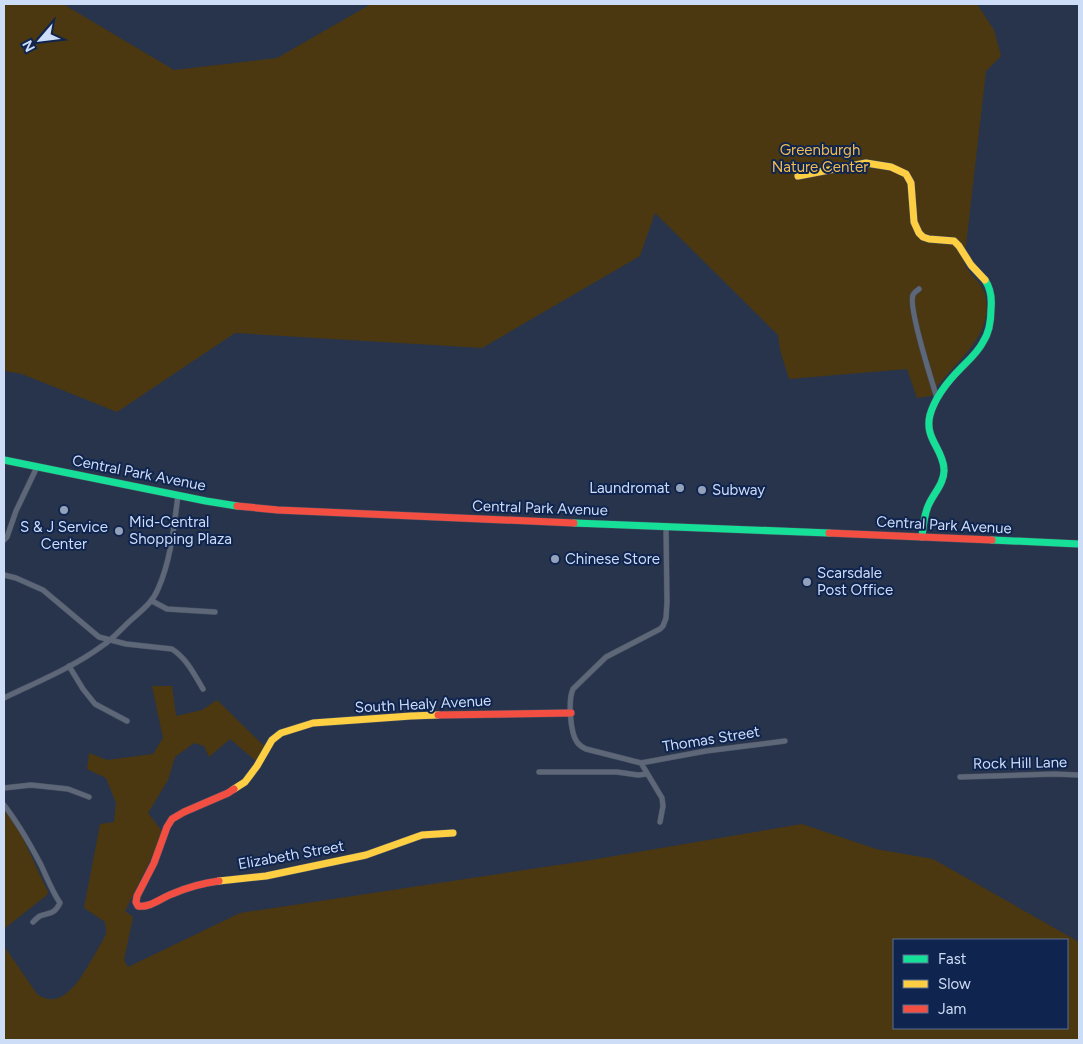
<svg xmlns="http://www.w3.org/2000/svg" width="1083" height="1044" viewBox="0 0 1083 1044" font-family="Figtree,sans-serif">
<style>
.green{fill:#4b3811;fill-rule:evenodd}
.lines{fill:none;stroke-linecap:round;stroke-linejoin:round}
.street-casing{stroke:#444f63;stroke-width:6}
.fast-casing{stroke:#444f63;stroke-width:8}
.slow-casing{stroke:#444f63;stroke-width:8}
.jam-casing{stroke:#444f63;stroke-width:8}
.street{stroke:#5e6778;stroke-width:5}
.fast{stroke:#16e098;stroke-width:7}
.slow{stroke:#ffcf43;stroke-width:7}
.jam{stroke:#f24e42;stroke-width:7}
.poi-dot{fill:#93a1bb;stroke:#0f254f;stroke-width:2}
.labels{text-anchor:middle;stroke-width:4;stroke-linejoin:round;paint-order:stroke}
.park-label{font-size:15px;fill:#f2bb50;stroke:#0f254f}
.street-label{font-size:15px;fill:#cddcf7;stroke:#0f254f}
.poi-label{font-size:15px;fill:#cddcf7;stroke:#0f254f;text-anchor:start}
</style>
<rect width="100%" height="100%" fill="#28344b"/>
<!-- green -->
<path class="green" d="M4 4H63L174 70 277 58 371 4H977L994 30 1001 56 986 71 964 263C969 275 981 281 985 294 996 339 950 363 931 396L917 398 907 369 789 379 780 350 778 335 655 213 640 256 482 348 235 333 117 412 22 374 4 371Z
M152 686H172L176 716 202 710 217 700 264 746 256 761 230 739 209 757 204 746 194 743 175 757 168 780 148 813 162 831 157 847 125 911 133 917 124 960 128 967 240 913 591 860 802 824 876 849 933 859 1079 942V1040H4V946L37 994C64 1014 84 972 95 954 98 948 105 938 106 933 107 930 105 925 105 922L84 908 100 824 114 822 116 803 106 778 87 769 89 753 107 760 153 754 163 738ZM894 940H1067V1028H894Z
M4 809 19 830 48 892 47 895 5 928 4 931Z"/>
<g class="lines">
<defs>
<path id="street" d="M919 289C917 291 914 292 913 295 908 307 932 382 937 398
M666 527 667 602 666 618 663 626 660 629 606 657 573 689C568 700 570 732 577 742 579 745 582 747 586 749L641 763 706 751 785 741
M4 540 7 537 16 511 37 467
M4 575 16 578 43 590 99 637 126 644 172 649C187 659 194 674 203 689
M152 601 167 609 215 612
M69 666 83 689 95 704 127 721
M4 698C37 682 72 668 102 646 113 639 121 629 131 620 141 611 153 602 158 589 171 560 174 526 178 495
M641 763 662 798 663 806 660 822
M539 772H617L638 775 647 774
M960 777 1054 774 1079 775
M4 788 31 785 68 789 89 797
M4 805C18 823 30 844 41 865 47 878 52 891 60 903 54 915 50 912 40 916 38 917 34 921 33 922"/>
<path id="fast" d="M4 460 206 501 237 506
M574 523 829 533
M922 537C923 526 924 514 929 504 934 493 945 482 944 469 943 449 924 438 930 415 935 397 948 381 961 368 969 360 978 352 983 342 989 333 991 320 991 309 992 299 991 289 985 280
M992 540 1079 544"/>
<path id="slow" d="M798 176 866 163 891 167 906 174 911 183 914 222 919 233 923 237 929 239 954 241 959 246 971 265 985 280
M234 789 245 782 257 766 272 740 281 733 313 723 411 716 438 715
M219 881 266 876 366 855 422 835 453 833"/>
<path id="jam" d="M237 506 278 510 574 523
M829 533 992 540
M438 715 571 713
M219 881C203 883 186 888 172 894 161 898 150 908 138 906L136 902 137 896 154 863 167 827 172 819 184 812 228 793 234 789"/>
</defs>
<!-- street casing -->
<use href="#street" class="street-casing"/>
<!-- fast casing -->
<use href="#fast" class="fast-casing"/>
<!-- slow casing -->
<use href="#slow" class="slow-casing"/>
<!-- jam casing -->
<use href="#jam" class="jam-casing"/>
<!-- street -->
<use href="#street" class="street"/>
<!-- fast -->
<use href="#fast" class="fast"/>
<!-- slow -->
<use href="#slow" class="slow"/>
<!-- jam -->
<use href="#jam" class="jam"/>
</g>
<!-- markers -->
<g class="poi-dot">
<circle cx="680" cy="488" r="5"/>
<circle cx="702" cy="490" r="5"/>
<circle cx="64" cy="510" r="5"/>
<circle cx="119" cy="531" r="5"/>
<circle cx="555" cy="559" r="5"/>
<circle cx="807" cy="582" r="5"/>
</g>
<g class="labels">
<!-- park labels -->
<g class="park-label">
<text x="820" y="155">Greenburgh<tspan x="820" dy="17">Nature Center</tspan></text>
</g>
<!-- street labels -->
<g class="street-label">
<text transform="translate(139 473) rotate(11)" y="5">Central Park Avenue</text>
<text transform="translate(540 508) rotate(2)" y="5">Central Park Avenue</text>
<text transform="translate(944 525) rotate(3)" y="5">Central Park Avenue</text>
<text transform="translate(423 704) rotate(-3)" y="5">South Healy Avenue</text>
<text transform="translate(711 739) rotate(-9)" y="5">Thomas Street</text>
<text transform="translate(1020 763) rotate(-1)" y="5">Rock Hill Lane</text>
<text transform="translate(291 855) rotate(-10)" y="5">Elizabeth Street</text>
</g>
<!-- poi labels -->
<g class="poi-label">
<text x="670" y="493" text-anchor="end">Laundromat</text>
<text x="712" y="495">Subway</text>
<text x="129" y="527">Mid-Central<tspan x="129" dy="17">Shopping Plaza</tspan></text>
<text x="64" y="532" text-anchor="middle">S &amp; J Service<tspan x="64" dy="17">Center</tspan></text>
<text x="565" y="564">Chinese Store</text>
<text x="817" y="578">Scarsdale<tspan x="817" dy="17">Post Office</tspan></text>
</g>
</g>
<!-- border -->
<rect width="1083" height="1044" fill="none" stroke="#cddcf7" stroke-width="10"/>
<!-- legend -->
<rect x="893" y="939" width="175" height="90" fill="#0f254f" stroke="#5b6e92"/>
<rect x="903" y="955" width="25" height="8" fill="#16e098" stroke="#5b6e92"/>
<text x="938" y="964" font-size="15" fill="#cddcf7">Fast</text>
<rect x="903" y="980" width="25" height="8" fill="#ffcf43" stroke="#5b6e92"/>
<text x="938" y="989" font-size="15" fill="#cddcf7">Slow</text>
<rect x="903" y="1005" width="25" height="8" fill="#f24e42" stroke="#5b6e92"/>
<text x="938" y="1014" font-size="15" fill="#cddcf7">Jam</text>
<!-- north arrow -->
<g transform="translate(40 40) rotate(242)" stroke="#0f254f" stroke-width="4" paint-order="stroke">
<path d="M0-4L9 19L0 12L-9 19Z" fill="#cddcf7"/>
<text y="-8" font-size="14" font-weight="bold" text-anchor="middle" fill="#cddcf7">N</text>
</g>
</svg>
